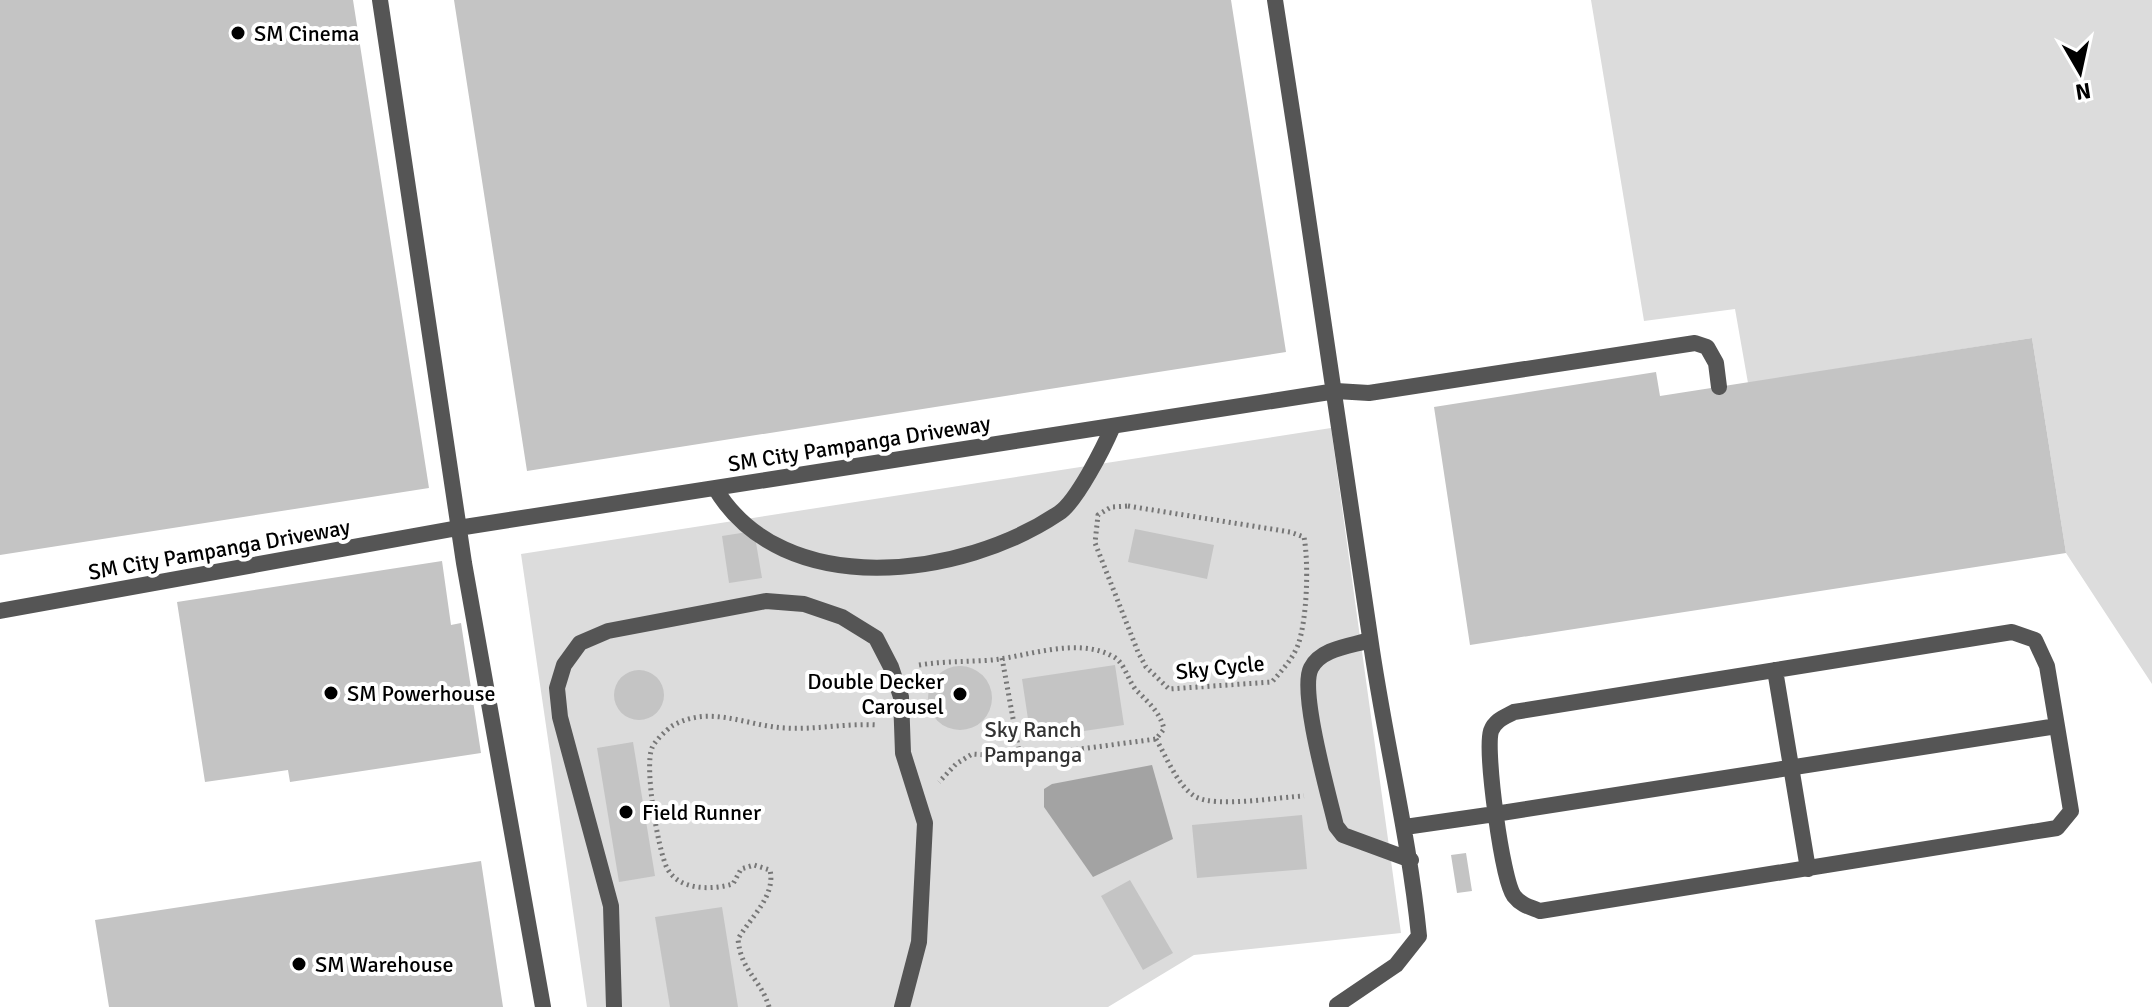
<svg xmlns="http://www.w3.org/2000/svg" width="2152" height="1007" viewBox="0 0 2152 1007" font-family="Signika,sans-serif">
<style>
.green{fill:#dcdcdc}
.water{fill:#a3a3a3}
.building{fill:#c4c4c4}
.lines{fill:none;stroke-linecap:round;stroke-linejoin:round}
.path{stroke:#777;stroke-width:5;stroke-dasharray:2 4;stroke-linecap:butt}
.lane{stroke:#555;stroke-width:16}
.poi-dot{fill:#000;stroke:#fff;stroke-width:3}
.labels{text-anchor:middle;stroke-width:8;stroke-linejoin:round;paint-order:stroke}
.poi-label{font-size:22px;fill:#000;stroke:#fff;text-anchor:start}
.street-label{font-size:22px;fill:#000;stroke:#fff}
.park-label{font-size:22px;fill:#333;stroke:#fff}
</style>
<rect width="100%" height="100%" fill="#fff"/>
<!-- green -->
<path class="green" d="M1591 0H2152V684L2066 553 2032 338 1748 383 1735 309 1644 321Z
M1331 428 1401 933 1194 955 1108 1007H587L521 554Z"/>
<!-- water -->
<path class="water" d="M1152 765 1173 839 1093 877 1044 807V789L1052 784Z"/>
<!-- building -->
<path class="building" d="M0 0H353L429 488 0 555Z
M454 0H1231L1286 352 527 471Z
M2032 338 2066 553 1470 645 1434 407 1656 372 1660 396Z
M1135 529 1214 545 1207 579 1128 562Z
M754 531 762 578 729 583 722 536Z
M442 561 451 625 461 623 481 753 290 782 288 770 205 782 177 602Z
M1115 665 1124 725 1031 739 1022 679Z
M928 698a32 32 0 1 1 64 0a32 32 0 1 1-64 0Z
M614 695a25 25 0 1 1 50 0a25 25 0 1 1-50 0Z
M633 742 655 876 619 882 597 748Z
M1302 815 1307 869 1197 878 1192 825Z
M1466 853 1472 891 1457 893 1451 855Z
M481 861 503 1007H109L95 920Z
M1130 880 1173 953 1143 970 1101 896Z
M722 907 738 1007H670L655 917Z"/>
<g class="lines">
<!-- path -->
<path class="path" d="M1128 506 1290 532 1304 537C1309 564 1307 620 1298 645 1292 660 1282 670 1272 682L1169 689 1146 667 1138 652 1095 543 1098 515 1111 507Z
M1002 658 1020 757
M919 665C944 661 967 662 992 660 1029 656 1077 637 1112 656 1125 662 1127 679 1136 690 1148 702 1160 712 1164 729L1156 739 1020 757 972 754 956 764 939 782
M1156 739C1166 756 1178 787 1196 797 1217 808 1279 797 1304 796
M769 1007C761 979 741 972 738 939 750 918 776 896 770 870L754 865 741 869 733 884C712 890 679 891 667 868 658 850 644 767 652 748 654 742 666 730 672 726 710 704 746 726 785 728 816 730 846 723 877 725"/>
<!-- lane -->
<path class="lane" d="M380 0 464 563 543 1007
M1275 0C1308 212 1339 424 1370 637 1384 737 1409 835 1419 936L1396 965 1337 1005
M715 488C783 602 963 578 1059 513 1077 501 1104 447 1113 426
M0 611 458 528 1336 391 1369 393 1695 343 1707 347 1716 363 1719 387
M1370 640C1351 646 1321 648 1311 668 1299 691 1329 796 1336 826L1343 835 1411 860
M1775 670 1808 869
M1405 827 1495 814 2057 726 2047 666 2035 640 2012 632 1514 712C1505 717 1495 720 1491 731 1485 751 1502 880 1514 896 1521 905 1530 907 1540 911L2057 828 2071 811 2057 726
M614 1007 611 906 560 717 557 688 564 665 580 643 608 631 766 601 804 604 842 617 876 638 891 667 901 697 903 753 925 823 919 942 902 1007"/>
</g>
<!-- markers -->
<g class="poi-dot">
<circle cx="238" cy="33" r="8"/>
<circle cx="331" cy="693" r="8"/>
<circle cx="960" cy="694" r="8"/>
<circle cx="626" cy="812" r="8"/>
<circle cx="299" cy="964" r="8"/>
</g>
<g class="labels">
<!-- poi labels -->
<g class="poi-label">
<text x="254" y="41">SM Cinema</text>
<text x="944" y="689" text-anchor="end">Double Decker<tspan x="944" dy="25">Carousel</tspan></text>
<text x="347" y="701">SM Powerhouse</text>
<text x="642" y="820">Field Runner</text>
<text x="315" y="972">SM Warehouse</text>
</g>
<!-- street labels -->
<g class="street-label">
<text transform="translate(859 443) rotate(-9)" y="8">SM City Pampanga Driveway</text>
<text transform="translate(219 549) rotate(-10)" y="8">SM City Pampanga Driveway</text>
<text transform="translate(1220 667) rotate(-6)" y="8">Sky Cycle</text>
</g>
<!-- park labels -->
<g class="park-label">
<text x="1033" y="737">Sky Ranch<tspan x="1033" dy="25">Pampanga</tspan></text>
</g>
</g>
<!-- north arrow -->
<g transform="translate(2080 72) rotate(171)" stroke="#ffffff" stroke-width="6" paint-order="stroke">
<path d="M0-6L14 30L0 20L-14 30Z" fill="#000000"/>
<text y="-12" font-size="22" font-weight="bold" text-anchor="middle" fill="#000000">N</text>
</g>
</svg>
